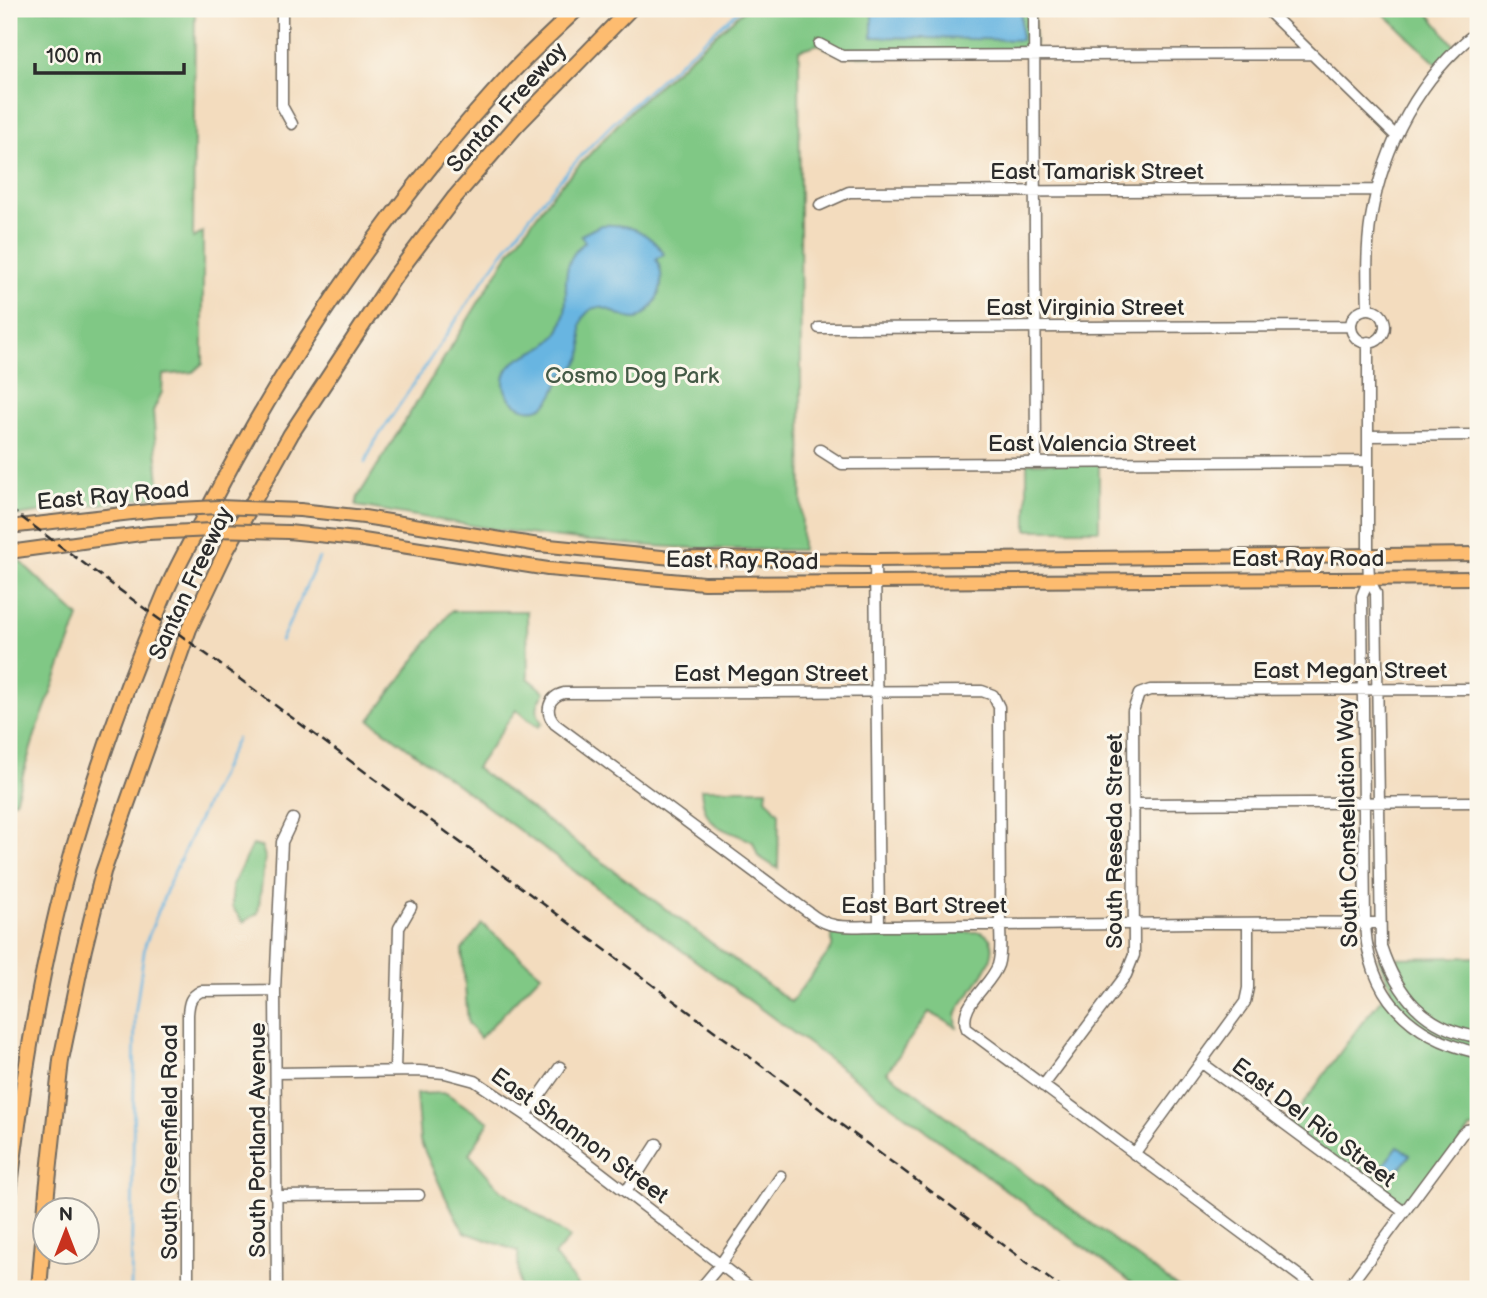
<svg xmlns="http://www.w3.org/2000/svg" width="1487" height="1298" viewBox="0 0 1487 1298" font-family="'Balsamiq Sans',sans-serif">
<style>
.green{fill:#80c885;stroke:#567a58;stroke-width:2}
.water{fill:#67b5e1;stroke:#497086;stroke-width:2}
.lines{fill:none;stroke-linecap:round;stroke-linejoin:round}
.stream{stroke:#67b5e1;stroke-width:2.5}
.minor-casing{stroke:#71695e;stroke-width:13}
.major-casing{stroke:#71695e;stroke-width:16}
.highway-casing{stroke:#71695e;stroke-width:18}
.minor{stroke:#fff;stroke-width:10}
.major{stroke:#fdbc70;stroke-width:12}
.highway{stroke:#fdbc70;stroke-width:14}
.rail{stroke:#2b2b2b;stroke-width:2.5;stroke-dasharray:10 5;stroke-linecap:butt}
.major-bridge-casing{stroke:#71695e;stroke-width:16;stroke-linecap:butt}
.major-bridge{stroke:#fdbc70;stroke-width:12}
.labels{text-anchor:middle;stroke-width:6;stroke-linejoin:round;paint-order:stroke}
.street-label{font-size:23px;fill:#2b2b2b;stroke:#fbf7ec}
.park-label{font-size:23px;fill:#445a46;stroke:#fbf7ec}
</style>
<rect width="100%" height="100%" fill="#fbf7ec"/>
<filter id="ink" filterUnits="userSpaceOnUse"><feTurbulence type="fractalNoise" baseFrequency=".0143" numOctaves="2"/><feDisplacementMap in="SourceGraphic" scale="14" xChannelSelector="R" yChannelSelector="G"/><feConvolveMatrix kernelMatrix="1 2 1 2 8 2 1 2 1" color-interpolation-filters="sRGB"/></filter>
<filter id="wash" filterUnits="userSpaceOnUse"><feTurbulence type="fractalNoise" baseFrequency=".00686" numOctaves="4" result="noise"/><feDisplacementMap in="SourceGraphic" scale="28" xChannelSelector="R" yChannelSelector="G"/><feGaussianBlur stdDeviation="1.57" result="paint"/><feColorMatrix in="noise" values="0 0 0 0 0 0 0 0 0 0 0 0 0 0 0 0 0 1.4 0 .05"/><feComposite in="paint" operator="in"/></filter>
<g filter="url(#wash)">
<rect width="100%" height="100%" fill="#f3dcbe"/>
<!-- green -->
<path class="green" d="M9 9H195L193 238 203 232V363L193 372 163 375 162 392 153 411 160 496 9 517Z
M745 9H1034L1035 55 842 56 819 44 799 50 802 550C713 550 624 547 536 535 476 528 416 515 356 506L358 497 511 250 555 191 635 106Z
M1379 9H1425L1458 50 1441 68Z
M1099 462V530H1027V463Z
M19 560 79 617 35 735 15 801 9 802V561Z
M451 611H527L528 678 545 692C537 703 534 710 542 723L538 727 516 710 476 768 791 1002 832 948V932H981C1014 946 967 994 958 1010 955 1016 956 1021 957 1027L929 1012 887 1072 1180 1289H1140L370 720Z
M701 789H767L766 798 779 813 778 869 758 856 753 842C722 826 704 831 701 789Z
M252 845 262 847 265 857 258 913 243 922 232 907V886Z
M482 924 541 974 480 1038 468 1023 462 950Z
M1478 957V1128H1471L1404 1212 1287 1126 1360 1025 1391 987 1378 958Z
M446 1093 489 1122 469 1154 500 1189 570 1238 554 1255 580 1289H519L518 1251 464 1232 446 1198 420 1141 416 1094Z"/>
<!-- water -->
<path class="water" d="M872 9H1021V40L872 37Z
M601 225C628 223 649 231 664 254L656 259C668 280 659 307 637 319 619 321 601 296 586 314 570 333 601 356 561 376 557 386 554 398 545 405 528 418 502 401 504 380 507 351 547 358 561 327 574 296 553 267 585 242L581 235Z
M1398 1146 1410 1155 1394 1176 1382 1167Z"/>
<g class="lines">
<!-- stream -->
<path class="stream" d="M365 463 374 443 390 419C445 339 496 254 559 181 613 117 678 64 740 9
M281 641 319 558
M131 1289 135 1015 145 945 171 879 237 738"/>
</g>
</g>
<g filter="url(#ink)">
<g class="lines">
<defs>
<path id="minor" d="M282 9V106L292 124
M1034 9 1036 463
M1266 9 1396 136
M819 44 842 56 1312 54
M820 205 849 192 1377 190
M1368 309C1367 278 1366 248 1371 218 1383 146 1420 76 1478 31
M1351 326a17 17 0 1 1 34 0a17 17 0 1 1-34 0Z
M819 328 1351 326
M1368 342V555L1369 579 1376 593 1381 946C1397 995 1425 1029 1478 1037
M1368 436 1478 435
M820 450 842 464 1368 461
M875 560 879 926
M1369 579 1362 596 1365 923C1368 995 1409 1037 1478 1053
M1134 804 1478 802
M1202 1063 1404 1212
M395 1070 399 928 411 907
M276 1073 419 1071 445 1073 475 1081 526 1115 752 1289
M1043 1086 1126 975 1134 955 1133 711 1139 694 1150 690 1478 689
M526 1115 560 1067
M1134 1154 1245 1002 1248 988V924
M626 1192 657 1144
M275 1196 419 1195
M188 1289V1014C189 1002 190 997 201 991L275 990
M277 1289 275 990 282 842 293 819
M700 1289 720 1265 781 1176
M1317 1289 967 1029C957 1006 991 986 998 965 1002 952 1000 938 1000 925L999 707 993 695 982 691 564 693C548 697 544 712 555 724L815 917C821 921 827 924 834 925 847 928 863 926 876 926 908 926 940 925 972 925 1108 925 1244 921 1380 923
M1347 1289 1462 1134 1467 1130 1478 1128"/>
<path id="major" d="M300 510 364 517 539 545 672 558 875 560 1478 554
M9 527 158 510
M288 532 357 539 548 569 704 583 1478 578
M9 552 148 533"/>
<path id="highway" d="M9 1194C23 1078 41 962 73 850 98 764 129 678 164 596 178 563 197 531 213 500 294 344 395 199 514 70 534 49 556 29 577 9
M39 1289 47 1191 61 1060 84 949 103 872 189 629 227 549 291 434 393 279 455 197 517 125 630 9"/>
</defs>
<!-- minor casing -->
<use href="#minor" class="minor-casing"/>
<!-- major casing -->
<use href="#major" class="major-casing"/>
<!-- highway casing -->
<use href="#highway" class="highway-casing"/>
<!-- minor -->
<use href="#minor" class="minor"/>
<!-- major -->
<use href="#major" class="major"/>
<!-- highway -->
<use href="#highway" class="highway"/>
<!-- rail -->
<path class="rail" d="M9 508 1063 1289"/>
<defs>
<path id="major-bridge" d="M158 510 219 507 300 510
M148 533 212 530 288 532"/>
</defs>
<!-- major-bridge casing -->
<use href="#major-bridge" class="major-bridge-casing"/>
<!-- major-bridge -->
<use href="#major-bridge" class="major-bridge"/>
</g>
</g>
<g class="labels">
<!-- street labels -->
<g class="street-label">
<text transform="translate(506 107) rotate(-48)" y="8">Santan Freeway</text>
<text x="1097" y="179">East Tamarisk Street</text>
<text x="1085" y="315">East Virginia Street</text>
<text x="1092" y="451">East Valencia Street</text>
<text transform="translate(113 495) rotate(-5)" y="8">East Ray Road</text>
<text x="1308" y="566">East Ray Road</text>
<text transform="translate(742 560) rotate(1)" y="8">East Ray Road</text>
<text transform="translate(190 583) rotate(-65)" y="8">Santan Freeway</text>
<text x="1350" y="678">East Megan Street</text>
<text x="771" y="681">East Megan Street</text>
<text transform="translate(1347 823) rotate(-91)" y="8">South Constellation Way</text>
<text transform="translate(1114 841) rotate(-90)" y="8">South Reseda Street</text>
<text x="924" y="913">East Bart Street</text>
<text transform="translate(1314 1122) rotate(37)" y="8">East Del Rio Street</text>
<text transform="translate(580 1135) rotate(36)" y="8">East Shannon Street</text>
<text transform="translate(257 1140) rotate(-90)" y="8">South Portland Avenue</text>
<text transform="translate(169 1142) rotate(-90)" y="8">South Greenfield Road</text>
</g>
<!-- park labels -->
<g class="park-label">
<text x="632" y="383">Cosmo Dog Park</text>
</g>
</g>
<!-- margin -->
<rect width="1487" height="1298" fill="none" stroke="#fbf7ec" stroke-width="35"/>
<!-- north arrow -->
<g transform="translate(66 1231)"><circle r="33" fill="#fbf7ec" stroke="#a8a59f" stroke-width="2"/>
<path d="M0-5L12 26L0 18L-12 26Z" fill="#c8321e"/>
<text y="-10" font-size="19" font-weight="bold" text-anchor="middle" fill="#2b2b2b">N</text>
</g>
<!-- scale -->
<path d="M35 63v10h149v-10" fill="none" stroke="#2b2b2b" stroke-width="3.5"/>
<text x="46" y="63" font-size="21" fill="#2b2b2b" stroke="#fbf7ec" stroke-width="5" paint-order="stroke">100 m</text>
</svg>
